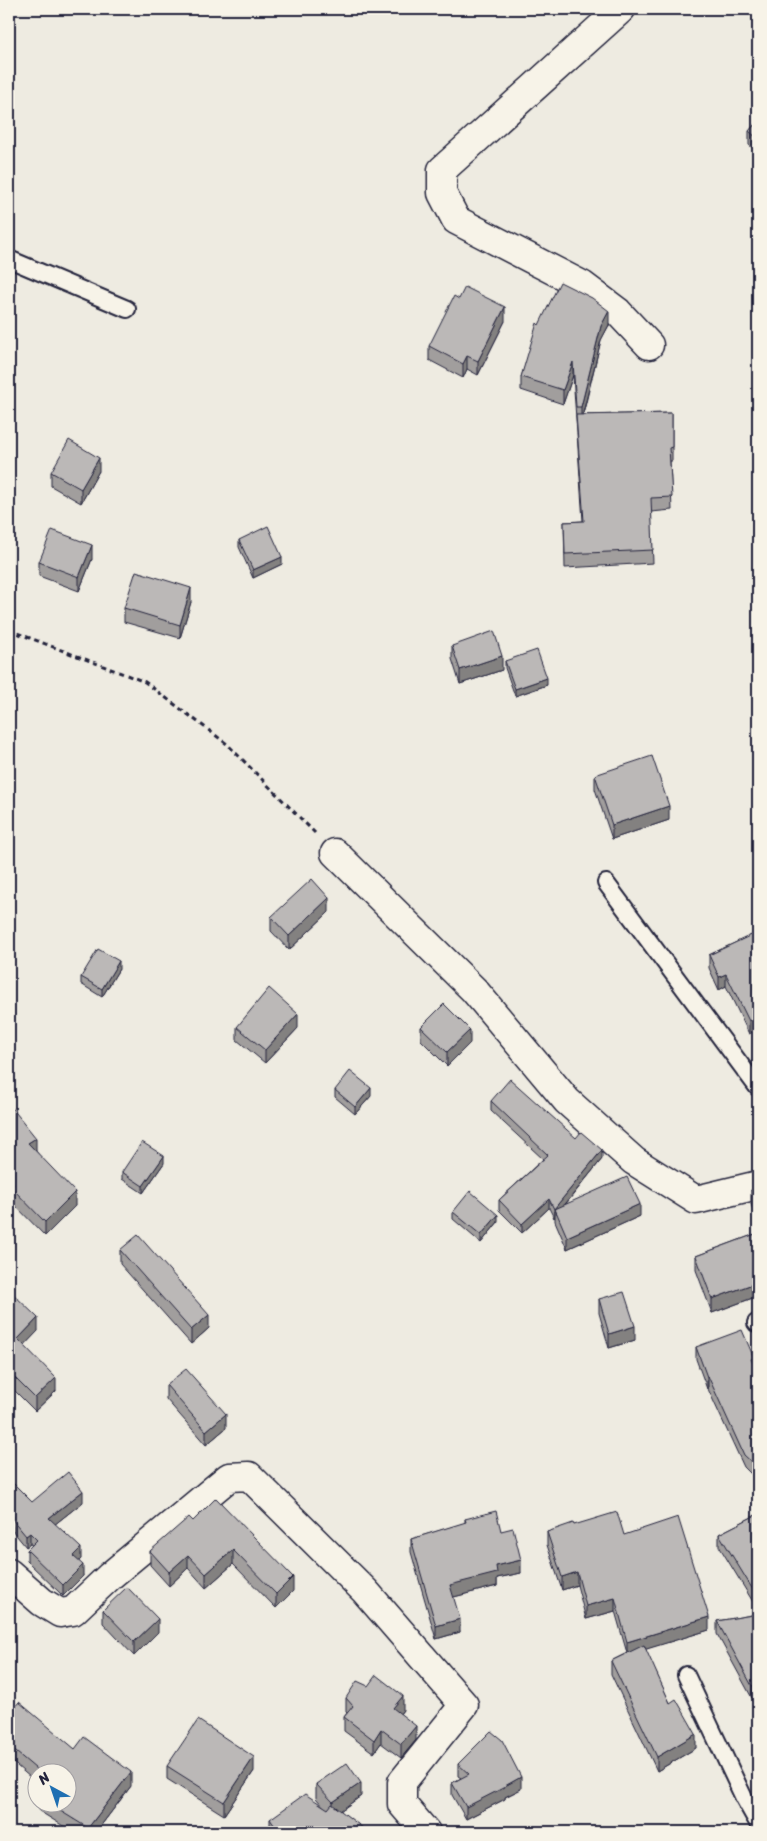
<svg xmlns="http://www.w3.org/2000/svg" width="767" height="1841" viewBox="0 0 767 1841" font-family="Sriracha,sans-serif">
<style>
.lines{fill:none;stroke-linecap:round;stroke-linejoin:round}
.service-casing{stroke:#22223b;stroke-width:20}
.minor-casing{stroke:#22223b;stroke-width:31}
.path{stroke:#22223b;stroke-width:3;stroke-dasharray:5 4;stroke-linecap:butt}
.service{stroke:#f7f3e8;stroke-width:16}
.minor{stroke:#f7f3e8;stroke-width:28}
.wall{fill:#a19e9d;stroke:#22223b}
.shaded-wall{fill:#838180;stroke:#22223b}
.building{fill:#bbb8b7;stroke:#22223b}
</style>
<rect width="100%" height="100%" fill="#eeebe1"/>
<filter id="ink" filterUnits="userSpaceOnUse"><feTurbulence type="fractalNoise" baseFrequency=".02" numOctaves="2"/><feDisplacementMap in="SourceGraphic" scale="10" xChannelSelector="R" yChannelSelector="G"/><feConvolveMatrix kernelMatrix="1 2 1 2 8 2 1 2 1" color-interpolation-filters="sRGB"/></filter>
<g filter="url(#ink)">
<g class="lines">
<defs>
<path id="service" d="M9 259 127 309
M606 883 758 1088
M756 1323 758 1322
M686 1675 744 1798 758 1823"/>
<path id="minor" d="M621 9 442 170V193L456 220 582 285 618 312 649 345
M335 853 474 990 567 1101 634 1161 696 1200 758 1185
M9 1573 42 1602 60 1613 73 1611 110 1576 229 1477 249 1476 365 1591 464 1705 402 1782V1804L426 1832"/>
</defs>
<!-- service casing -->
<use href="#service" class="service-casing"/>
<!-- minor casing -->
<use href="#minor" class="minor-casing"/>
<!-- path -->
<path class="path" d="M9 630 145 682 227 744 315 833"/>
<!-- service -->
<use href="#service" class="service"/>
<!-- minor -->
<use href="#minor" class="minor"/>
</g>
<!-- wall -->
<path class="wall" d="M758 121V152L749 145V131Z
M505 321 478 375 467 369 463 378 429 360V346Z
M539 325H609L601 340 583 415 672 413V461H670L672 510 651 512 653 563 565 568 564 522 583 521 573 375 563 404 521 390V377Z
M99 471 81 503 51 486V472Z
M239 540 282 564 253 578 239 547Z
M92 559 79 591 39 576V562Z
M191 602 180 638 124 622V608Z
M452 646 502 670 460 684 452 659Z
M505 661 547 685 515 696 505 668Z
M595 775 669 820 612 839 595 789Z
M329 912 289 950 271 931V917Z
M758 932 749 1034 726 986 719 990 709 968V955Z
M119 969 102 997 81 984V977Z
M237 1027 298 1028 265 1063 237 1040Z
M421 1027 470 1043 447 1066 421 1040Z
M335 1090 371 1096 355 1114 335 1097Z
M491 1101 576 1138 602 1159 565 1205 640 1216 567 1249 555 1221V1217L554 1218 549 1208 522 1233 499 1210V1200L543 1159 491 1111Z
M9 1111 36 1151 75 1206 45 1236 11 1201V1195L9 1191Z
M164 1163 143 1193 122 1179V1172Z
M758 1188V1225L751 1204V1190Z
M453 1212 498 1222 481 1243 453 1219Z
M758 1233V1296L712 1313 696 1270V1256Z
M120 1250 209 1328 191 1344 120 1264Z
M9 1290 38 1331 24 1345 56 1391 35 1411 9 1385Z
M599 1299 635 1340 609 1348 599 1313Z
M696 1347 754 1365 758 1374V1481L744 1467 708 1389H707L696 1359Z
M166 1385 226 1428 206 1445 166 1399Z
M9 1479 32 1502H83L55 1524 81 1559 79 1561 83 1576 63 1596 27 1561V1550L32 1545 30 1544 26 1547 12 1530V1526L9 1523Z
M758 1514V1610L719 1546V1534Z
M465 1519 501 1531 521 1573 497 1578V1586L453 1597 460 1632 436 1639 411 1552V1539L465 1523Z
M193 1521 293 1591 276 1608 233 1564 206 1588 188 1568 169 1586 150 1565V1551Z
M574 1525 624 1535 709 1630 645 1649 670 1703 696 1748 657 1771 611 1674V1661L627 1653 615 1611 586 1619 577 1585 562 1590 547 1545V1532Z
M103 1610 158 1632 134 1656 103 1623Z
M758 1614 752 1698 717 1634V1621Z
M346 1698 403 1710 400 1714 416 1740 401 1758 381 1743 374 1753 344 1731V1717L347 1713 346 1712Z
M9 1714 75 1749 131 1786 96 1832H73L39 1811V1804H68V1774H38V1784L10 1760V1750L9 1748Z
M458 1764 521 1789 505 1797V1799L466 1819 452 1795V1783L461 1778 458 1776Z
M167 1766 254 1771 224 1815 167 1779Z
M316 1784 361 1796 340 1811 368 1832H271L270 1830V1819L324 1807 316 1798Z"/>
<!-- shaded-wall -->
<path class="shaded-wall" d="M505 307V321L478 375V361Z
M609 311V325L601 340 581 421V407L601 326Z
M467 356V369L463 378V364Z
M573 362V375L563 404V390Z
M99 458V471L81 503V489Z
M92 545V559L79 591V577Z
M282 557V564L253 578V570Z
M191 588V602L180 638V625Z
M502 656V670L460 684V670Z
M547 678V685L515 696V689Z
M669 806V820L612 839V825Z
M329 898V912L289 950V936Z
M119 961V969L102 997V989Z
M726 974V986L719 990V977Z
M298 1014V1028L265 1063V1050Z
M758 1017V1030L749 1034V1021Z
M470 1030V1043L447 1066V1052Z
M371 1088V1096L355 1114V1107Z
M36 1138V1151L28 1143Z
M602 1150V1159L557 1214 555 1209V1217L554 1218V1209Z
M164 1156V1163L143 1193V1186Z
M75 1192V1206L45 1236V1222Z
M549 1199V1208L522 1233V1224Z
M640 1204V1216L567 1249V1237Z
M498 1215V1222L481 1243V1235Z
M758 1282V1296L712 1313V1299Z
M209 1315V1328L191 1344V1330Z
M38 1318V1331L18 1352V1339Z
M635 1326V1340L609 1348V1334Z
M708 1376V1389H707V1377Z
M56 1378V1391L35 1411V1398Z
M226 1414V1428L206 1445V1431Z
M83 1491V1502L49 1529V1518Z
M30 1533V1544L26 1547V1536Z
M81 1548V1559L73 1567V1556Z
M233 1550V1564L206 1588V1574Z
M188 1555V1568L169 1586V1572Z
M521 1560V1573L497 1578V1586L450 1598V1585L496 1566Z
M83 1565V1576L63 1596V1585Z
M577 1572V1585L562 1590V1577Z
M293 1577V1591L276 1608V1594Z
M615 1598V1611L586 1619V1606Z
M12 1599V1612L9 1618V1605Z
M709 1617V1630L627 1655V1642Z
M158 1619V1632L134 1656V1642Z
M460 1619V1632L436 1639V1626Z
M758 1683V1695L752 1698V1686Z
M403 1696V1710L393 1722V1708Z
M416 1726V1740L401 1758V1744Z
M381 1729V1743L374 1753V1740Z
M696 1734V1748L657 1771V1757Z
M254 1757V1771L224 1815V1802Z
M131 1772V1786L96 1832H88V1828Z
M521 1777V1789L505 1797V1799L466 1819V1807Z
M361 1783V1796L333 1816V1802Z"/>
<!-- building -->
<path class="building" d="M758 121V139L749 131Z
M560 282 592 298 609 311 601 326 581 407H576L573 362 563 390 521 377 537 323 539 325Z
M465 287 505 307 478 361 467 356 463 364 429 346 454 296 459 299Z
M672 413V447L669 448 672 497 651 498 653 550 565 554 564 522 584 521 576 415Z
M69 440 99 458 81 489 51 472Z
M268 526 282 557 253 570 239 540Z
M52 530 92 545 79 577 39 562Z
M136 571 191 588 180 625 124 608Z
M494 631 502 656 460 670 452 646Z
M537 650 547 678 515 689 505 661Z
M652 756 669 806 612 825 595 775Z
M312 879 329 898 289 936 271 917Z
M758 932V1017L749 1021 726 974 719 977 709 955Z
M98 949 119 961 102 989 81 977Z
M269 988 298 1014 265 1050 237 1027Z
M444 1004 470 1030 447 1052 421 1027Z
M350 1071 371 1088 355 1107 335 1090Z
M510 1079 576 1138 581 1132 602 1150 554 1209 549 1199 522 1224 499 1200 548 1155 491 1101Z
M12 1108 36 1138 28 1143 75 1192 45 1222 11 1187 14 1184 9 1178V1111Z
M142 1142 164 1156 143 1186 122 1172Z
M627 1177 640 1204 567 1237 555 1209Z
M758 1188V1211L751 1190Z
M470 1191 498 1215 481 1235 453 1212Z
M758 1233V1282L712 1299 696 1256Z
M138 1235 209 1315 191 1330 120 1250Z
M9 1290 38 1318 18 1339 56 1378 35 1398 9 1372Z
M624 1292 635 1326 609 1334 599 1299Z
M742 1330 754 1358 751 1359 758 1374V1468L744 1455 708 1376 707 1377 696 1347Z
M186 1369 226 1414 206 1431 166 1385Z
M68 1472 83 1491 49 1518 81 1548 73 1556 83 1565 63 1585 27 1550 37 1540 30 1533 26 1536 12 1519 14 1517 9 1512V1479L32 1502Z
M216 1498 293 1577 276 1594 233 1550 206 1574 188 1555 169 1572 150 1551 189 1517 193 1521Z
M496 1511 501 1531 513 1528 521 1560 496 1566 497 1573 450 1585 460 1619 436 1626 411 1539 466 1522 465 1519Z
M617 1512 624 1535 678 1517 709 1617 627 1642 615 1598 586 1606 577 1572 562 1577 547 1532 573 1523 574 1525Z
M758 1514V1598L719 1534Z
M127 1587 158 1619 134 1642 103 1610Z
M9 1597 12 1599 9 1605Z
M758 1614V1683L752 1686 717 1621Z
M644 1645 670 1703 676 1699 696 1734 657 1757 611 1661Z
M376 1675 403 1696 393 1708 416 1726 401 1744 381 1729 374 1740 344 1717 353 1706 346 1698 357 1681 368 1686Z
M19 1702 75 1749 84 1737 131 1772 88 1828 49 1804H68V1774H42L10 1747 16 1740 9 1735V1714Z
M198 1720 254 1757 224 1802 167 1766Z
M491 1731 502 1740 521 1777 505 1786V1787L466 1807 452 1783 469 1774 458 1764Z
M347 1763 361 1783 333 1802 316 1784Z
M305 1794 328 1809 332 1804 368 1832H279L270 1819Z"/>
</g>
<!-- margin -->
<rect width="767" height="1841" fill="none" stroke="#f7f3e8" stroke-width="30"/>
<rect x="15" y="15" width="737" height="1811" fill="none" stroke="#22223b" stroke-width="2" filter="url(#ink)"/>
<!-- north arrow -->
<g transform="translate(52 1788) rotate(320)"><circle r="24" fill="#f7f3e8" stroke="#a29fa3"/>
<path d="M0-4L9 19L0 12L-9 19Z" fill="#1f6fb2"/>
<text y="-8" font-size="14" font-weight="bold" text-anchor="middle" fill="#22223b">N</text>
</g>
</svg>
